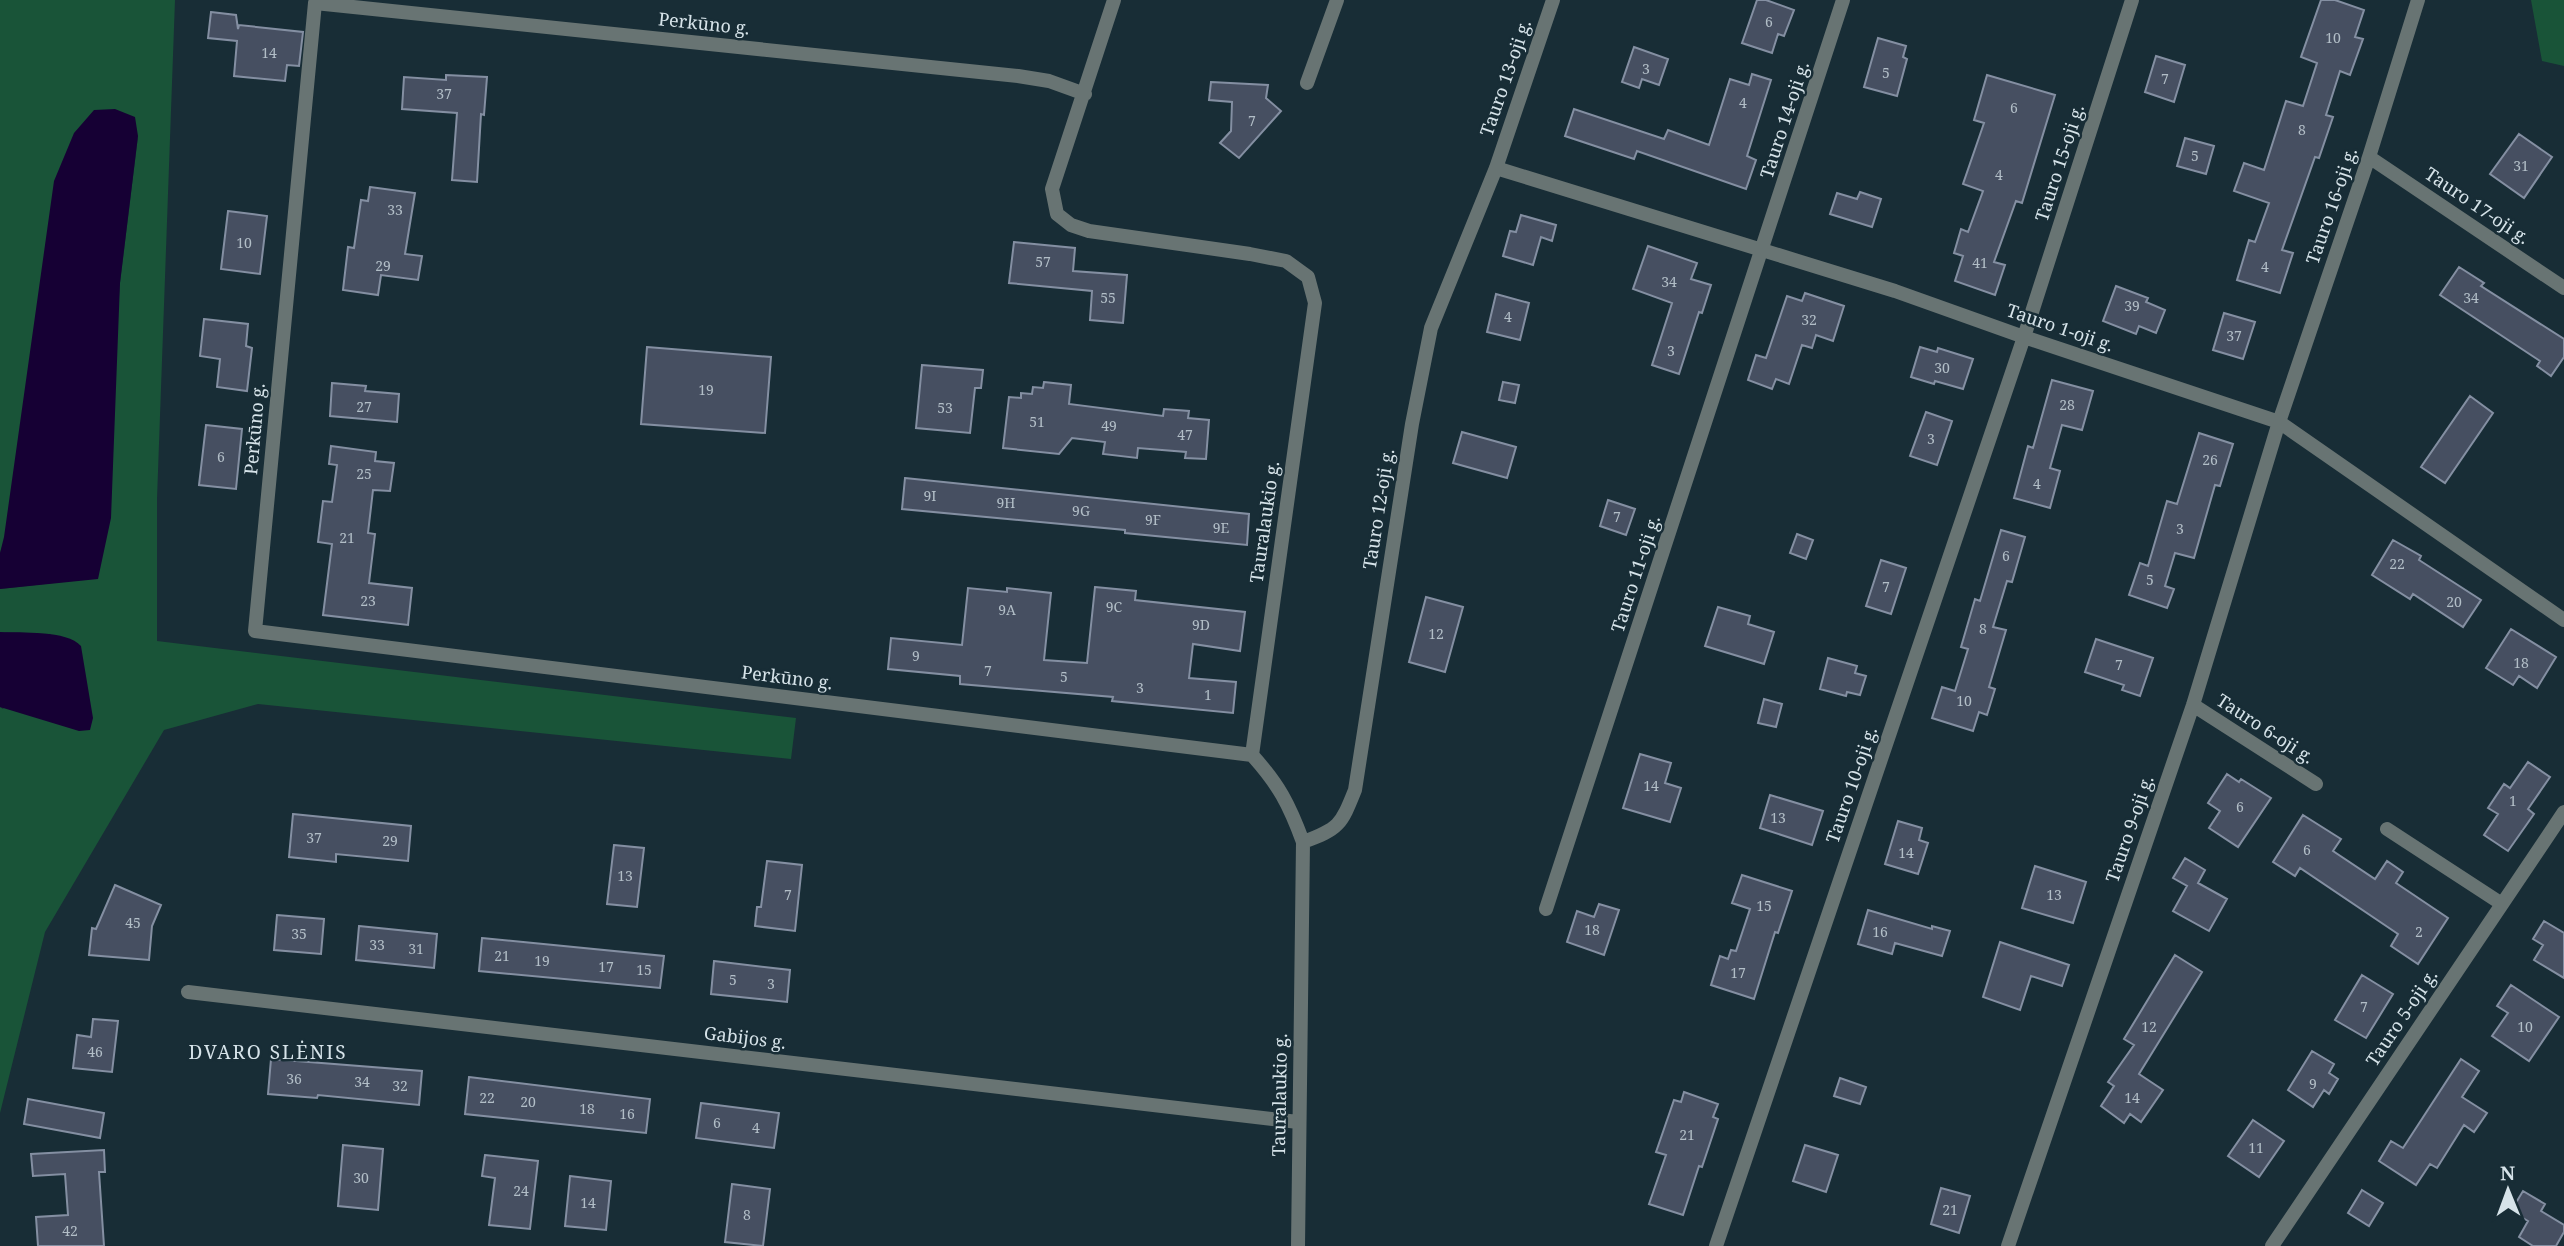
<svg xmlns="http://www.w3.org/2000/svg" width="2564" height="1246" viewBox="0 0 2564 1246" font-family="'Noto Serif',serif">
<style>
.green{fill:#195438}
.water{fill:#160034}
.building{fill:#464f61;stroke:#848fa2;stroke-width:2}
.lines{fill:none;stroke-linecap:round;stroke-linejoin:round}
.minor{stroke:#687473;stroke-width:14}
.labels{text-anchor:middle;stroke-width:5;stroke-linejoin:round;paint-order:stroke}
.number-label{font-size:14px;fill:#b2bec7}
.street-label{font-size:18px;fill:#d6e3e9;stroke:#182d36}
.neighbourhood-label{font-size:19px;letter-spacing:2px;fill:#d6e3e9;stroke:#182d36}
</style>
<rect width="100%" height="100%" fill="#182d36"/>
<!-- green -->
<path class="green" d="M0 0H175L157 499V641L796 718 791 759 258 704 164 730 45 932 0 1113V707L3 709 51 634 0 632V589L98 578 120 283 138 136 0 553Z
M2531 0H2564V66L2542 61Z"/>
<!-- water -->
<path class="water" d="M115 109 135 117 138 136 120 283 111 518 98 579 0 589V553L4 537 54 181 74 133 94 110Z
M0 632C21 633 67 630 81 646L93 718 90 730 79 731 0 707Z"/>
<!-- building -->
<path class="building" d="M1757 0H1766L1794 10 1784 36 1778 34 1772 53 1742 43Z
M2321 0H2335L2364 10 2355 37 2363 39 2350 75 2340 71 2326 115 2333 117 2319 158 2315 157 2282 250 2293 253 2280 293 2237 280 2249 240 2255 242 2269 203 2234 191 2244 163 2264 170 2286 101 2303 106 2317 63 2301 57Z
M211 12 236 15 238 29 239 25 303 32 299 66 287 65 285 81 234 76 237 41 208 38Z
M1878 38 1906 46 1903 57 1907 59 1897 96 1864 87Z
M1634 47 1668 59 1659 85 1642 79 1639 88 1622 82Z
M2156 56 2185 65 2174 102 2145 92Z
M1752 74 1771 80 1747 156 1756 160 1746 189 1637 151 1634 159 1565 136 1574 109 1664 139 1668 130 1709 145 1730 79 1749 85Z
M446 75 487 77 484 115 481 114 477 182 452 180 457 113 402 109 404 77 446 80Z
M1987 75 2055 95 2022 203 2016 201 1994 262 2005 265 1995 295 1955 281 1963 256 1954 253 1961 229 1968 232 1983 191 1963 184 1984 123 1974 120Z
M1211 82 1268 85 1266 98 1281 111 1239 158 1220 143 1231 131 1232 102 1209 100Z
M2519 134 2552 157 2524 198 2490 174Z
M2185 138 2214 146 2206 174 2177 166Z
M370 187 415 193 405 254 422 256 418 280 381 275 378 295 343 290 348 247 354 248 361 200 368 201Z
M1860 192 1881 199 1872 227 1830 214 1837 193 1857 199Z
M228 211 267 216 260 274 221 269Z
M1521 215 1556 225 1552 241 1541 237 1533 265 1503 256 1510 231 1516 232Z
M1014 242 1075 248 1073 271 1127 275 1123 323 1090 320 1092 291 1009 283Z
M1648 246 1697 263 1691 279 1711 285 1702 313 1699 312 1679 374 1652 365 1672 303 1633 289Z
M2459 267 2484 283 2481 286 2564 339V357L2551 376 2537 366 2540 361 2440 295Z
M2116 286 2148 298 2146 302 2165 310 2156 333 2139 326 2136 334 2103 321Z
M1805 293 1844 306 1833 341 1816 335 1812 348 1802 345 1789 384 1776 379 1772 389 1748 380 1756 355 1766 358 1787 296 1802 301Z
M1496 294 1529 303 1520 340 1487 332Z
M2224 313 2255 322 2243 359 2213 350Z
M204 319 248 324 246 346 252 348 247 391 217 387 220 359 200 356Z
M647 347 771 357 765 433 641 424Z
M1920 347 1937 352 1938 348 1973 359 1963 389 1935 381 1934 384 1911 377Z
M922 365 983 370 981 388H975L970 433 916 428Z
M2052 380 2093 391 2082 430 2062 425 2050 468 2060 471 2050 508 2014 498 2028 446 2033 448Z
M1044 382 1071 385 1069 404 1163 416 1164 409 1189 411 1188 418 1209 420 1206 459 1185 458 1186 452 1138 448 1137 458 1103 454 1105 442 1072 438 1059 454 1003 448 1009 397 1021 398V393L1032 394 1033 387 1043 388Z
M1503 382 1519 385 1515 403 1499 400Z
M332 383 366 386 365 391 399 394 397 422 330 416Z
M2470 396 2493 413 2445 483 2421 467Z
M1926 412 1952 421 1937 465 1910 456Z
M206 425 242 429 236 489 199 485Z
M1462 432 1516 447 1507 478 1453 463Z
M2199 433 2233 444 2220 486 2215 485 2194 558 2175 553 2165 586 2174 589 2167 608 2129 595 2140 563 2148 566 2167 501 2177 504Z
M331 446 376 452 375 461 394 463 390 491 373 490 368 533 375 534 369 583 412 588 408 625 323 615 332 544 318 542 323 501 332 502 337 465 329 464Z
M905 478 1249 514 1247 545 1125 533V530L902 509Z
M1608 500 1635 509 1626 535 1600 526Z
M2001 530 2025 537 2012 582 2007 581 1993 627 2006 630 1989 687 1995 689 1987 715 1979 712 1973 731 1932 718 1942 687 1955 691 1968 649 1961 647 1975 599 1980 601Z
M1797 534 1813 540 1806 559 1790 553Z
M2393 540 2421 556 2419 560 2481 600 2463 627 2413 594 2410 599 2372 575Z
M1881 560 1906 568 1891 614 1866 606Z
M1095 587 1136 591 1135 600 1245 612 1240 651 1193 644 1189 678 1236 682 1233 713 1112 701 1113 697 960 684V676L888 669 891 638 962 645 968 588 1007 592V588L1051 593 1044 660 1087 663Z
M1426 597 1463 607 1445 672 1409 662Z
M1718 607 1750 616 1748 624 1774 632 1764 664 1705 646Z
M2511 629 2556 657 2537 688 2519 676 2513 685 2486 668Z
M2096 639 2153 658 2140 696 2122 690 2124 685 2085 672Z
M1828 658 1857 666 1855 673 1866 676 1860 695 1847 692 1846 696 1820 689Z
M1764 699 1782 704 1776 727 1758 723Z
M1640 754 1671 763 1665 783 1681 788 1670 822 1623 808Z
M2528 762 2550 777 2528 809 2534 814 2508 851 2484 835 2498 814 2488 808 2504 784 2510 788Z
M2227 774 2239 782 2241 779 2271 798 2238 847 2209 828 2220 811 2208 803Z
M1770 795 1823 811 1812 845 1760 828Z
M293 814 411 826 408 861 336 854V862L289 857Z
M2303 815 2341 839 2333 851 2375 879 2387 861 2403 872 2396 883 2448 918 2418 964 2391 946 2398 934 2300 868 2295 876 2273 862Z
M1898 821 1922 828 1919 840 1928 843 1918 874 1885 864Z
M614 845 644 848 637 907 607 904Z
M2185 858 2205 870 2198 883 2227 899 2209 931 2173 911 2187 886 2173 878Z
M767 861 802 865 795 931 755 926 757 907H761Z
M2035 866 2086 882 2073 923 2022 908Z
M1742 875 1792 891 1778 933 1775 932 1754 999 1711 985 1720 956 1728 959 1731 950 1736 951 1750 909 1732 903Z
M115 885 161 905 152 926 149 960 89 955 92 928 96 929Z
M1599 904 1619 910 1604 955 1567 942 1577 911 1594 917Z
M1868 910 1932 929V926L1950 931 1942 956 1895 943 1892 954 1858 944Z
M277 915 324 919 321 954 274 950Z
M2544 921 2564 933V978L2534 960 2543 945 2533 939Z
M359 926 437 934 434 968 356 960Z
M482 938 664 956 660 988 479 971Z
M2000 942 2069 965 2062 986 2031 976 2020 1010 1983 997Z
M2175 955 2202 972 2139 1074 2163 1090 2141 1122 2130 1114 2124 1123 2101 1106 2114 1086 2108 1082 2134 1045 2124 1039Z
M714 961 790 970 787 1002 711 994Z
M2362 975 2393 994 2366 1038 2335 1020Z
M2511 985 2559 1017 2529 1061 2492 1036 2508 1013 2497 1006Z
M93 1019 118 1021 112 1072 73 1068 77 1035 91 1037Z
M2312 1051 2334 1064 2329 1073 2338 1079 2329 1094 2324 1090 2313 1107 2288 1090Z
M271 1059 422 1071 419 1105 318 1095 317 1098 268 1094Z
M2461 1059 2479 1071 2462 1097 2487 1113 2474 1132 2464 1125 2437 1168 2430 1164 2416 1185 2379 1161 2391 1141 2403 1148Z
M469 1077 650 1099 646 1133 465 1114Z
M1840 1078 1866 1087 1860 1104 1834 1096Z
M1684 1092 1718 1104 1713 1117 1718 1119 1702 1167 1699 1166 1683 1215 1649 1204 1666 1155 1656 1152 1674 1100 1681 1102Z
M28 1099 104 1113 100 1138 24 1124Z
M701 1103 779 1113 774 1148 696 1138Z
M2253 1120 2284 1141 2259 1177 2228 1156Z
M343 1145 383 1149 378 1210 338 1206Z
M1805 1145 1838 1155 1826 1192 1793 1181Z
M104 1150 105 1172H99L104 1246H38L36 1217 68 1215 65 1174 33 1176 31 1154Z
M485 1155 538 1161 530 1229 489 1225 495 1178 482 1176Z
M570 1176 611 1181 606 1230 565 1226Z
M732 1184 770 1189 763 1246 725 1242Z
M1941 1188 1970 1196 1959 1233 1931 1224Z
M2362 1190 2383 1203 2369 1226 2348 1213Z
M2523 1191 2545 1204 2541 1211 2564 1225V1232L2556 1246H2533L2519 1237 2528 1221 2511 1211Z"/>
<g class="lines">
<!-- minor -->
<path class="minor" d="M1114 0 1052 189 1057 214 1071 225 1089 231 1250 254 1286 261 1308 277 1315 303 1252 755C1279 785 1289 804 1303 842L1298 1246
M1307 83 1337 0
M1085 94 1049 81 1018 76 315 3 255 631 1252 755
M2369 157 2564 288
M1496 168 1895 291 2024 337 2279 422 2564 620
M2193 705 2316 784
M2387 829 2502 904
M1303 842C1339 829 1341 825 1355 790L1412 424 1431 328 1496 168 1553 0
M1546 909 1843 0
M188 992 1298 1122
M1716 1246 2024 337 2132 0
M2008 1246 2193 705 2279 422 2369 157 2418 0
M2272 1246 2564 812"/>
</g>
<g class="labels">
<!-- number labels -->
<g class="number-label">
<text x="1769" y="27">6</text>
<text x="2333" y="43">10</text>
<text x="269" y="58">14</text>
<text x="1646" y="74">3</text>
<text x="1886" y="78">5</text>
<text x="2165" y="84">7</text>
<text x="444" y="99">37</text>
<text x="1743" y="108">4</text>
<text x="2014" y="113">6</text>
<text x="1252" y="126">7</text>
<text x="2302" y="135">8</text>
<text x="2195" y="161">5</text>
<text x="2521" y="171">31</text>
<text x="1999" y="180">4</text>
<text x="395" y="215">33</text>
<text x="244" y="248">10</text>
<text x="1043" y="267">57</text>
<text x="1980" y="268">41</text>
<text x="383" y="271">29</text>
<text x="2265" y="272">4</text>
<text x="1669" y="287">34</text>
<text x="1108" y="303">55</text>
<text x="2471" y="303">34</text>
<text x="2132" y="311">39</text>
<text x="1508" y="322">4</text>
<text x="1809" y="325">32</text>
<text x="2234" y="341">37</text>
<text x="1671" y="356">3</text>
<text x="1942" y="373">30</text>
<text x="706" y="395">19</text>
<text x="2067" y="410">28</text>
<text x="364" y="412">27</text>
<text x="945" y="413">53</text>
<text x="1037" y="427">51</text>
<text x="1109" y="431">49</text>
<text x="1185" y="440">47</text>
<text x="1931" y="444">3</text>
<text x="221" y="462">6</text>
<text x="2210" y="465">26</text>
<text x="364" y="479">25</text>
<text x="2037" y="489">4</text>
<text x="930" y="501">9I</text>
<text x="1006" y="508">9H</text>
<text x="1081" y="516">9G</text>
<text x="1617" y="522">7</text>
<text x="1153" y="525">9F</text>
<text x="1221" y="533">9E</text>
<text x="2180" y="534">3</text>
<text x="347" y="543">21</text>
<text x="2006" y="561">6</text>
<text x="2397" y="569">22</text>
<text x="2150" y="585">5</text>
<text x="1886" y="592">7</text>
<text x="368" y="606">23</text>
<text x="2454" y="607">20</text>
<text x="1114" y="612">9C</text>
<text x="1007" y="615">9A</text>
<text x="1201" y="630">9D</text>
<text x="1983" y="634">8</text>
<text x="1436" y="639">12</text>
<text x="916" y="661">9</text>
<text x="2521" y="668">18</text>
<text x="2119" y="670">7</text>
<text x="988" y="676">7</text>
<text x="1064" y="682">5</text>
<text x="1140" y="693">3</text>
<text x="1208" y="700">1</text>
<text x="1964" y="706">10</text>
<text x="1651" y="791">14</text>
<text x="2513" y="806">1</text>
<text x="2240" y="812">6</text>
<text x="1778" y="823">13</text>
<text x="314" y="843">37</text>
<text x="390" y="846">29</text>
<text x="2307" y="855">6</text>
<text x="1906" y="858">14</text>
<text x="625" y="881">13</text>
<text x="788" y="900">7</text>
<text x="2054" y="900">13</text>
<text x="1764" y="911">15</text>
<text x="133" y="928">45</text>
<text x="1592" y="935">18</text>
<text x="1880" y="937">16</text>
<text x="2419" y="937">2</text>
<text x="299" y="939">35</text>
<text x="377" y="950">33</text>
<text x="416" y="954">31</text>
<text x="502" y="961">21</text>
<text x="542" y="966">19</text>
<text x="606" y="972">17</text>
<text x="644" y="975">15</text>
<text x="1738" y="978">17</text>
<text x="733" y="985">5</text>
<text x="771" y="989">3</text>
<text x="2364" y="1012">7</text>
<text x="2149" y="1032">12</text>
<text x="2525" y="1032">10</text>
<text x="95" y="1057">46</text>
<text x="294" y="1084">36</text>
<text x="362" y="1087">34</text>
<text x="2313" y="1089">9</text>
<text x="400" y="1091">32</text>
<text x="487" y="1103">22</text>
<text x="2132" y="1103">14</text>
<text x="528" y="1107">20</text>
<text x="587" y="1114">18</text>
<text x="627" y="1119">16</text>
<text x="717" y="1128">6</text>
<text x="756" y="1133">4</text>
<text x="1687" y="1140">21</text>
<text x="2256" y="1153">11</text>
<text x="361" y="1183">30</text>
<text x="521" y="1196">24</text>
<text x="588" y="1208">14</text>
<text x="1950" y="1215">21</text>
<text x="747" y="1220">8</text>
<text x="70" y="1236">42</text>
</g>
<!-- street labels -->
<g class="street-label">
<text transform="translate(704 24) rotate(6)" y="6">Perkūno g.</text>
<text transform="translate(1506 78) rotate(-71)" y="6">Tauro 13-oji g.</text>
<text transform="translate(1785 120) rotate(-72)" y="6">Tauro 14-oji g.</text>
<text transform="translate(2060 163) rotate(-72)" y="6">Tauro 15-oji g.</text>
<text transform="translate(2332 206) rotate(-71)" y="6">Tauro 16-oji g.</text>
<text transform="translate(2477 206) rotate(34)" y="6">Tauro 17-oji g.</text>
<text transform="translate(2060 328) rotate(19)" y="6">Tauro 1-oji g.</text>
<text transform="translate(255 429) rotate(-85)" y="6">Perkūno g.</text>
<text transform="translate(1379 509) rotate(-81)" y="6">Tauro 12-oji g.</text>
<text transform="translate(1265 522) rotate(-82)" y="6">Tauralaukio g.</text>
<text transform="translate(1636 574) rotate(-72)" y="6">Tauro 11-oji g.</text>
<text transform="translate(787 678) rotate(7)" y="6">Perkūno g.</text>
<text transform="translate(2265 729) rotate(33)" y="6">Tauro 6-oji g.</text>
<text transform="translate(1852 785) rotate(-71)" y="6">Tauro 10-oji g.</text>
<text transform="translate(2130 829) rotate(-71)" y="6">Tauro 9-oji g.</text>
<text transform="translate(2402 1018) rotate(-56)" y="6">Tauro 5-oji g.</text>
<text transform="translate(745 1038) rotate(7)" y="6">Gabijos g.</text>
<text transform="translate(1280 1095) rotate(-89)" y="6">Tauralaukio g.</text>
</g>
<!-- neighbourhood labels -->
<g class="neighbourhood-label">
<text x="268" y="1059">DVARO SLĖNIS</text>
</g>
</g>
<!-- north arrow -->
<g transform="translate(2508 1190) rotate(359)" stroke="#182d36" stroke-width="5" paint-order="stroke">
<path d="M0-5L12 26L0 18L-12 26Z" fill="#d6e3e9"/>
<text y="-10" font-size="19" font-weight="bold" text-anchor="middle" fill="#d6e3e9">N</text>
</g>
</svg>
